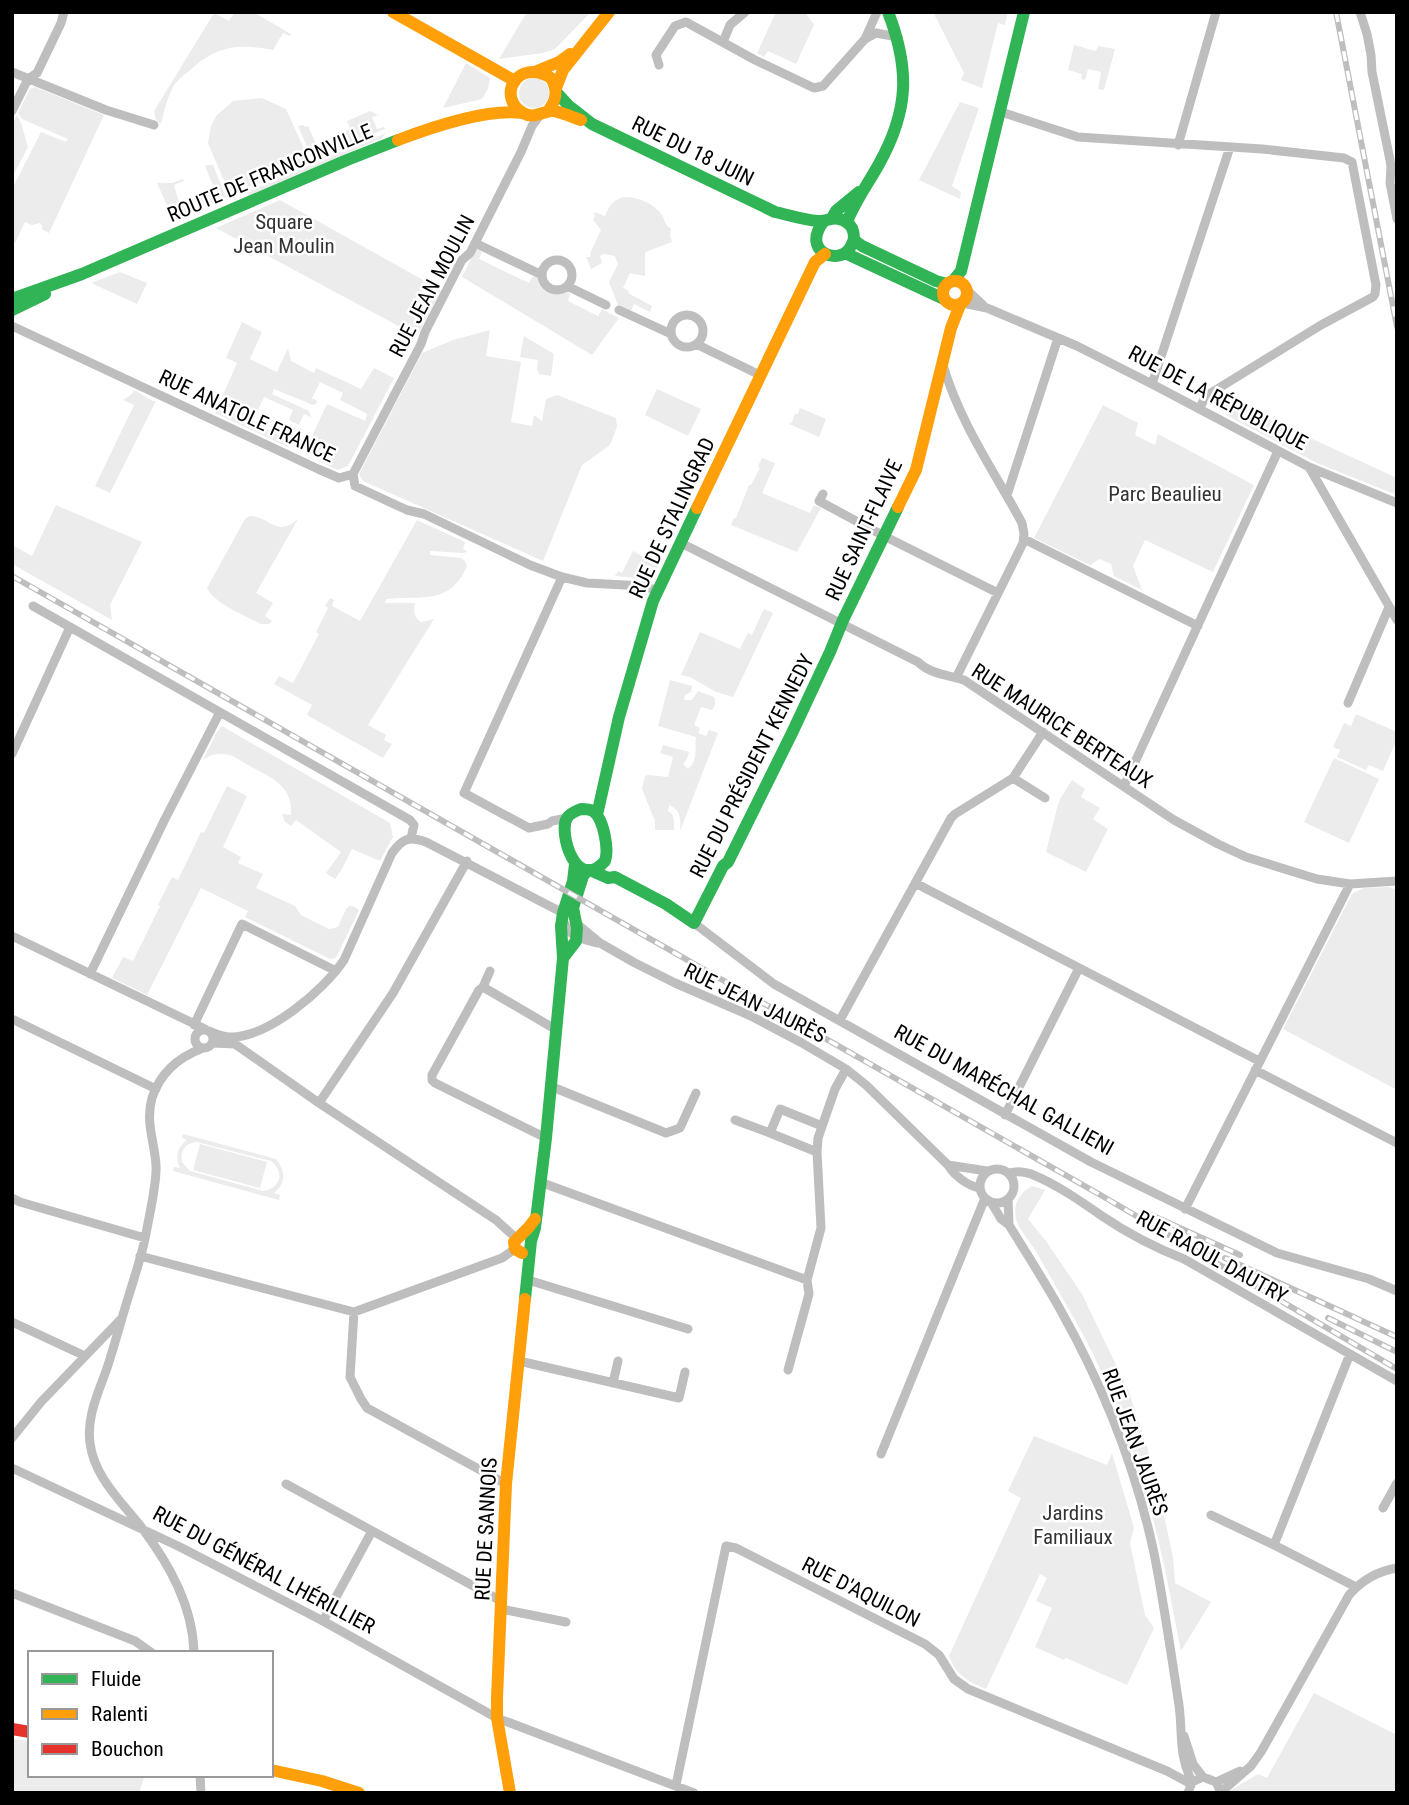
<svg xmlns="http://www.w3.org/2000/svg" width="1409" height="1805" viewBox="0 0 1409 1805" font-family="'Roboto Condensed',sans-serif">
<style>
.green{fill:#ececec;fill-rule:evenodd}
.lines{fill:none;stroke-linecap:round;stroke-linejoin:round}
.street{stroke:#bebebe;stroke-width:9}
.fast{stroke:#30b455;stroke-width:12}
.slow{stroke:#ff9f0a;stroke-width:12}
.jam{stroke:#e5322d;stroke-width:12}
.rail-casing{stroke:#bebebe;stroke-width:6}
.rail{stroke:#fff;stroke-width:3.5;stroke-dasharray:10;stroke-linecap:butt}
.labels{text-anchor:middle;stroke-width:5;stroke-linejoin:round;paint-order:stroke}
.street-label{font-size:21px;fill:#000;stroke:#fff}
.park-label{font-size:21px;fill:#333;stroke:#fff}
</style>
<rect width="100%" height="100%" fill="#fff"/>
<!-- green -->
<path class="green" d="M235 12H253L291 34 290 36 283 33 273 50C236 43 216 46 188 72 183 76 176 81 173 87 167 98 164 112 161 124L156 120 154 111 214 13 229 21Z
M527 12H591L555 49 543 53 499 59Z
M776 12H805L814 25 796 64 768 51 764 57 757 53Z
M933 12H1008L1005 25 998 23 982 88 961 80 964 73Z
M1074 45 1096 51 1098 46 1115 49 1104 90 1098 89 1101 72 1088 69 1085 80 1081 79 1082 74 1068 70Z
M466 63 490 78 488 89 482 99 443 108Z
M519 93a15 15 0 1 1 30 0a15 15 0 1 1-30 0Z
M35 87 104 115 49 233 42 229V225L40 223 32 225 25 222 15 243 12 242V189L41 132 66 142 68 139 22 119 18 113 30 89Z
M262 98 286 109 309 160 230 195 208 143 211 126 216 116 233 101Z
M960 102 979 108 952 186 961 192 960 199 919 180Z
M370 111 378 115 372 117 377 129 384 127 385 129 312 158 298 126 304 125 305 127 308 126 317 146 342 135 341 133 350 129 347 121Z
M17 115 21 123 28 147 12 178V125Z
M386 133 382 138 249 196 247 192Z
M208 165H213L226 197 173 219 157 183H172L183 179 184 181 174 185 178 199 181 203 192 198 193 200 215 190 205 166Z
M627 197C641 198 654 204 662 215 666 222 664 224 671 229L670 235 672 242 648 251 645 253V276L630 273 623 288 629 291 628 293 652 306 650 312 634 304 630 313 619 308 609 282 618 264 615 256 603 254 600 256 602 263 591 269 586 257H590L591 251 601 230 593 220 595 216 594 212 605 216C610 204 614 198 627 197Z
M280 200 441 290 417 336 216 228Z
M476 249 482 252 479 259 529 283 533 276 540 279C544 291 553 296 565 291L570 294 568 301 598 316 602 309 619 318 592 355 462 277Z
M120 272 147 283 137 304 91 283Z
M242 322 262 332 250 359 277 372 288 348 291 361 314 373 316 368 361 389 374 368 394 378 348 466 338 470 319 461 320 458 305 451 327 404 365 421 367 414 340 400 343 393 320 382 312 398 317 401 316 404 313 405 274 389 272 394 309 411 311 417 304 414 299 425 289 420 293 410 264 397 252 422 281 436 286 425 296 429 288 447 215 413 237 363 226 358Z
M490 330 486 356 521 362 511 422 532 426 534 415 542 421 546 399 557 395 616 418 617 427 610 445 582 465 543 561 363 481 359 474 422 353 453 340Z
M524 336 554 354 551 376 538 374 539 371 537 370 538 360 520 357Z
M657 389 701 409 688 436 645 415Z
M134 390 153 401H156L110 493 95 486 134 405 123 400 132 394Z
M1231 391 1234 403 1397 478V495L1317 463 1228 416 1223 405V398Z
M1103 405 1138 423 1135 435 1155 445 1158 434 1254 485 1213 572 1145 540 1133 566 1142 590 1114 576 1111 564 1099 559 1090 565 1034 538Z
M800 408 826 419 819 437 789 424 792 422 795 414H798Z
M762 458 775 463 762 493 810 513 814 505 821 508 797 552 731 525 734 518H736L749 485H751L760 468 758 466Z
M56 505 142 542 110 605 112 620 12 564V545L32 556Z
M249 516C271 517 276 538 298 519L256 593 273 603 265 616 272 621 269 624H261C246 616 213 603 207 588L245 519Z
M417 520 465 542 463 548 467 552 463 553 430 551V555L461 558 465 561 467 566C450 606 422 595 386 599L385 603H415C413 610 414 618 421 622L434 619 368 725 386 735 384 740 392 744 383 758 307 715 312 705 274 684 279 676 293 683 319 634 316 632 328 608 325 606 330 598 334 600 332 606 360 621Z
M633 551 658 565 653 577 647 579 615 576 618 571 622 573Z
M764 609 773 613 733 697 716 692 690 677 681 675 700 632 740 649 748 633 752 635Z
M670 680 692 686 691 692 685 695 684 700H692L698 691 714 697C716 702 716 707 711 710L701 707 694 725 700 728 698 733 706 736 709 730 718 733 680 831C681 819 681 810 669 805L668 811C675 814 674 823 674 830H655V821L642 789 645 776 648 775 668 777 673 757 660 753 663 745 689 752 687 759 683 764 688 769C699 759 694 749 696 737L658 726Z
M1356 714 1397 732V739L1383 771 1369 765 1366 770 1337 757 1340 750 1333 747 1344 723 1351 726Z
M222 726 390 823 393 837 380 861 352 849 342 869 335 879 326 873 341 852 296 820 291 826 285 822 282 814 291 815C293 785 271 778 248 765 241 761 232 754 223 754 216 753 209 756 203 760L217 732Z
M1334 758 1379 779 1349 843 1304 822Z
M1072 780 1085 789 1081 797 1100 808 1093 819 1108 829 1086 872 1046 852 1057 808 1060 799Z
M227 786 247 796 223 847 241 857 238 863 263 874 256 888 295 906 301 915 329 929 338 927 346 909 349 906 355 907 359 910 336 958 330 959 245 917 248 911 201 888 147 995 112 978 123 957 133 961 160 906 158 905 172 877 178 880 201 832 204 833Z
M1389 887 1397 890V1090L1283 1029 1352 894 1364 888Z
M183 1134 276 1159C286 1171 286 1184 274 1193L280 1195 279 1200 173 1171 174 1167 180 1168C175 1157 177 1147 187 1140L182 1138ZM197 1142 271 1161C285 1172 281 1188 263 1191L190 1171 182 1162C180 1151 185 1143 197 1142Z
M200 1144 267 1162 260 1188 193 1170Z
M1032 1186 1045 1190 1028 1219 1046 1241 1082 1294 1129 1392 1148 1450 1158 1488 1173 1557 1175 1583 1211 1602 1181 1651C1174 1618 1169 1585 1161 1552 1144 1475 1117 1397 1079 1327 1065 1303 1051 1278 1037 1253 1031 1243 1021 1232 1017 1222 1012 1207 1018 1193 1032 1186Z
M1034 1436 1107 1465 1112 1453 1134 1528 1130 1543 1145 1615 1154 1628 1127 1685 1066 1658 1064 1660 1035 1647 1052 1608 1036 1601 1047 1578 1040 1574 986 1689C966 1680 958 1677 949 1656L1021 1498 1008 1491Z
M1314 1693 1397 1735V1793H1231V1790L1258 1774 1267 1778Z
M12 1739 30 1741V1775H145L139 1793H12Z"/>
<g class="lines">
<!-- street -->
<path class="street" d="M1360 12 1367 34 1371 55 1372 72 1390 160 1391 167 1390 183 1397 219
M865 39 876 33 898 37
M723 42 730 25 745 12
M659 65 656 55 675 26 686 22 755 60 814 88 823 86 865 39 877 12
M12 72 106 110 154 125
M12 111 28 79 37 73 61 23 64 12
M1001 112 1078 137 1262 149 1344 158 1352 162 1376 285 1375 294 1373 297 1321 325 1206 396 1199 409
M1178 145 1216 12
M475 243 542 275
M542 275a15 15 0 1 1 30 0a15 15 0 1 1-30 0Z
M567 286 606 305
M967 290 983 305
M962 303 987 308 1077 346 1152 384 1309 467 1397 620
M619 310 671 334
M671 331a16 16 0 1 1 32 0a16 16 0 1 1-32 0Z
M12 326 318 469 339 478 353 474
M696 344 760 375
M943 365C960 423 994 471 1022 523L1024 534 1023 543 956 678
M1152 384 1230 147
M1309 467 1397 503
M353 474 421 344 425 332 462 260 470 253 521 152 532 126 540 115
M353 474 355 486 407 510 424 514 530 565 562 577 587 583 644 586 658 591
M823 494 819 501 884 536 998 593
M1007 495 1058 338
M1024 539 1198 626
M681 543 918 662C930 674 948 675 964 680L1174 820 1218 844 1246 857 1317 879 1350 884 1397 881
M562 577 464 793 529 828 548 824 552 821 567 818
M33 606 410 820 414 825 411 838
M1348 703 1389 607
M12 754 70 627
M1013 778 1045 798
M1124 786 1278 451
M915 883 1259 1061
M563 920C570 938 581 939 598 943
M576 923 600 943 635 963 675 983 751 1016 802 1043 846 1069 866 1085 948 1165C954 1175 967 1186 980 1188
M694 923 774 984 1091 1162 1277 1253 1369 1279 1397 1291
M12 936 205 1029
M490 971 483 987 479 990 432 1075V1080L435 1083 546 1138
M90 974 165 819 220 712
M483 987 555 1029
M12 1019 156 1089
M840 1020 951 818 955 814 1013 778 1043 732
M194 1025 242 924 336 971
M195 1039a9 9 0 1 1 18 0a9 9 0 1 1-18 0Z
M209 1031C216 1034 222 1037 230 1037 268 1038 324 990 344 960L392 853C403 838 409 836 426 842L563 913
M213 1043 235 1044 319 1103 496 1220 516 1238
M1255 1070 1397 1143
M550 1086 666 1133 680 1128 696 1093
M319 1103 393 993 467 861
M1005 1115 1079 968
M735 1120 770 1133
M817 1152 770 1133 780 1109 822 1126
M948 1165 987 1171
M980 1186a17 17 0 1 1 34 0a17 17 0 1 1-34 0Z
M1009 1173C1017 1171 1023 1171 1031 1174 1056 1184 1079 1200 1102 1216 1127 1233 1156 1248 1184 1259L1397 1381
M540 1182 807 1280
M12 1198 20 1202 145 1238
M1008 1199 1009 1225
M991 1202 1001 1219 1009 1225C1026 1253 1045 1282 1061 1311 1103 1386 1136 1469 1154 1553 1164 1603 1171 1654 1179 1705 1183 1735 1178 1753 1192 1782
M1185 1209 1350 884
M140 1256 354 1312 502 1258 515 1249
M528 1280 688 1329
M354 1312 350 1377 361 1399 367 1408 506 1484
M12 1322 85 1356
M519 1361 679 1398 685 1372
M788 1370 809 1294 807 1280 821 1228 817 1152 818 1138 835 1089 846 1069
M613 1383 618 1361
M12 1438 41 1402 121 1319
M881 1454 985 1198
M12 1468 180 1547 323 1621 497 1718 694 1793
M286 1484 501 1601
M1383 1508 1397 1483
M1211 1515 1274 1545 1356 1587
M1274 1545 1350 1354
M12 1593 135 1641 152 1653
M501 1609 566 1622
M323 1621 372 1531
M194 1653C193 1606 169 1564 142 1528 122 1502 94 1477 90 1443 86 1414 101 1388 109 1362 116 1340 122 1317 129 1295 135 1275 142 1255 146 1234 149 1216 157 1184 156 1166 155 1143 145 1122 152 1098 160 1073 179 1057 203 1048
M1184 1736 1193 1764 1203 1777
M200 1775 201 1793
M1216 1782 1240 1771
M676 1785 726 1546 736 1548 925 1644 939 1655 954 1679 968 1689 1167 1771 1191 1784
M1221 1792 1251 1766 1261 1752 1349 1595C1362 1580 1378 1571 1397 1568
M1188 1793 1192 1782 1203 1777 1216 1782 1221 1793"/>
<!-- fast -->
<path class="fast" d="M557 93 569 106 592 124 775 212C789 215 803 220 818 221 826 222 831 217 839 219 844 220 849 223 852 228 854 233 855 239 852 244 842 269 799 252 824 221
M832 218 836 211 859 192
M847 222C855 201 868 184 879 164 909 110 910 69 888 12
M854 240 862 246 936 281 947 284
M845 253 944 299
M953 281 961 271 1024 12
M12 299 82 274 347 160 398 140
M12 310 45 294
M581 809C585 809 589 809 593 811 604 819 609 850 605 861 576 894 558 832 567 818 570 813 576 811 581 809Z
M597 815 619 717 653 601 697 508
M590 870 608 878 615 877 666 904 694 923 723 866 728 862 792 733 830 652 843 620 898 507
M563 958 576 941 577 928 573 908 583 876 588 870
M525 1299 531 1241 535 1228 546 1138 563 958 561 926 563 913 573 881 575 864"/>
<!-- slow -->
<path class="slow" d="M393 12 515 81
M537 71 559 62 570 54
M556 88 563 70 609 12
M548 111C557 100 558 90 551 78 517 57 496 97 523 113 535 120 543 110 554 111 564 113 572 117 581 120
M398 140C432 127 487 108 523 113
M943 293a12 12 0 1 1 24 0a12 12 0 1 1-24 0Z
M898 507 916 470 951 328 960 305
M697 508 815 262 825 254
M522 1253 515 1249 514 1242 529 1227 535 1219
M271 1770 322 1781 359 1793
M510 1793 497 1718V1698L506 1484 525 1299"/>
<!-- jam -->
<path class="jam" d="M12 1729 30 1732"/>
<defs>
<path id="rail" d="M1336 12 1397 327
M12 576 1104 1197 1397 1369
M1151 1215 1240 1255
M1225 1258 1397 1337
M1328 1318 1397 1352"/>
</defs>
<!-- rail casing -->
<use href="#rail" class="rail-casing"/>
<!-- rail -->
<use href="#rail" class="rail"/>
</g>
<g class="labels">
<!-- street labels -->
<g class="street-label">
<text transform="translate(693 151) rotate(26)" y="7">RUE DU 18 JUIN</text>
<text transform="translate(270 173) rotate(-23)" y="7">ROUTE DE FRANCONVILLE</text>
<text transform="translate(432 286) rotate(-62)" y="7">RUE JEAN MOULIN</text>
<text transform="translate(1218 398) rotate(28)" y="7">RUE DE LA RÉPUBLIQUE</text>
<text transform="translate(247 416) rotate(25)" y="7">RUE ANATOLE FRANCE</text>
<text transform="translate(672 518) rotate(-65)" y="7">RUE DE STALINGRAD</text>
<text transform="translate(864 530) rotate(-65)" y="7">RUE SAINT-FLAIVE</text>
<text transform="translate(1062 726) rotate(33)" y="7">RUE MAURICE BERTEAUX</text>
<text transform="translate(752 766) rotate(-63)" y="7">RUE DU PRÉSIDENT KENNEDY</text>
<text transform="translate(755 1003) rotate(26)" y="7">RUE JEAN JAURÈS</text>
<text transform="translate(1004 1090) rotate(29)" y="7">RUE DU MARÉCHAL GALLIENI</text>
<text transform="translate(1212 1257) rotate(29)" y="7">RUE RAOUL DAUTRY</text>
<text transform="translate(1135 1442) rotate(70)" y="7">RUE JEAN JAURÈS</text>
<text transform="translate(486 1529) rotate(-87)" y="7">RUE DE SANNOIS</text>
<text transform="translate(264 1570) rotate(28)" y="7">RUE DU GÉNÉRAL LHÉRILLIER</text>
<text transform="translate(861 1592) rotate(27)" y="7">RUE D'AQUILON</text>
</g>
<!-- park labels -->
<g class="park-label">
<text x="284" y="229">Square<tspan x="284" dy="24">Jean Moulin</tspan></text>
<text x="1165" y="501">Parc Beaulieu</text>
<text x="1073" y="1520">Jardins<tspan x="1073" dy="24">Familiaux</tspan></text>
</g>
</g>
<!-- border -->
<rect width="1409" height="1805" fill="none" stroke="#000000" stroke-width="28"/>
<!-- legend -->
<rect x="28" y="1651" width="245" height="126" fill="#ffffff" stroke="#999999" stroke-width="2"/>
<rect x="42" y="1674" width="35" height="10" fill="#30b455" stroke="#999999" stroke-width="2"/>
<text x="91" y="1686" font-size="21" fill="#000000">Fluide</text>
<rect x="42" y="1709" width="35" height="10" fill="#ff9f0a" stroke="#999999" stroke-width="2"/>
<text x="91" y="1721" font-size="21" fill="#000000">Ralenti</text>
<rect x="42" y="1744" width="35" height="10" fill="#e5322d" stroke="#999999" stroke-width="2"/>
<text x="91" y="1756" font-size="21" fill="#000000">Bouchon</text>
</svg>
